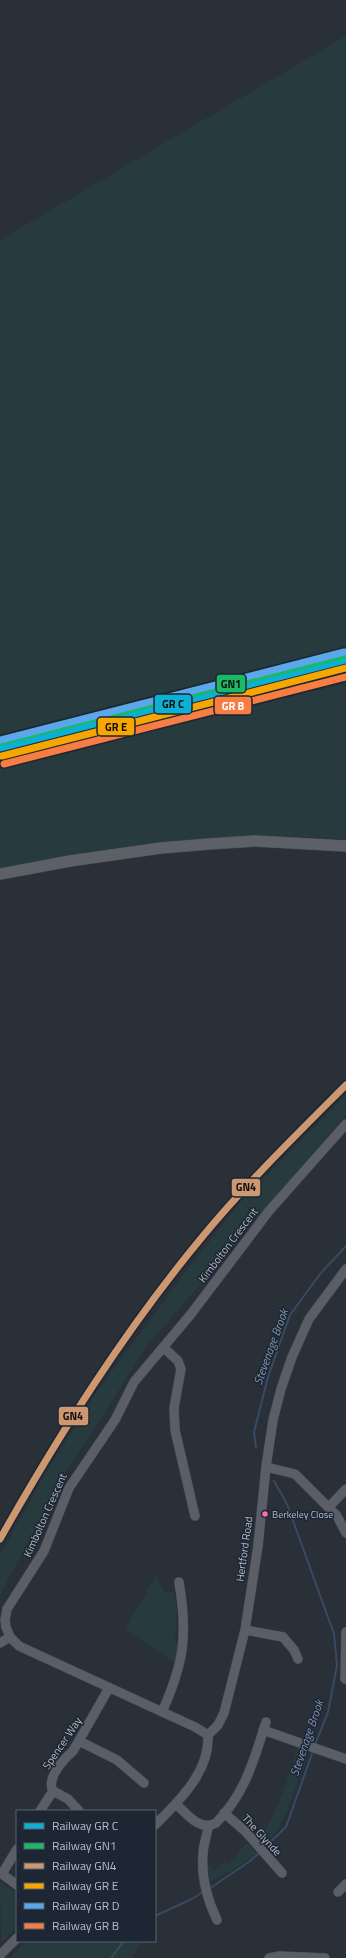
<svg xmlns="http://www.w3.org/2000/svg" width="346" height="1958" viewBox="0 0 346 1958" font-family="'Titillium Web',sans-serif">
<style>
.green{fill:#273a3e}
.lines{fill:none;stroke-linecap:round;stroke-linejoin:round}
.stream{stroke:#384963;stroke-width:2}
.minor-casing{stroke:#484c53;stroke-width:10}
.major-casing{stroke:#484c55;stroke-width:12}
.minor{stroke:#5a5e66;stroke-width:9}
.major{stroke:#5c6168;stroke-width:11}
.rail-1-casing{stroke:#1d2633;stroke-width:10}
.rail-2-casing{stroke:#1d2633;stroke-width:10}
.rail-3-casing{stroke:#1d2633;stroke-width:10}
.rail-4-casing{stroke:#1d2633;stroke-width:10}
.rail-5-casing{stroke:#1d2633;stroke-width:10}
.rail-6-casing{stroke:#1d2633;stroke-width:10}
.rail-1{stroke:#0dafd3;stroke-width:7}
.rail-2{stroke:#1ab867;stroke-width:7}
.rail-3{stroke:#cd976f;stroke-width:7}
.rail-4{stroke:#f7a600;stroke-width:7}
.rail-5{stroke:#5aa8eb;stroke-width:7}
.rail-6{stroke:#f77d43;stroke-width:7}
.bus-dot{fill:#fb6dba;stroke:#1d2633;stroke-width:1.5}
.labels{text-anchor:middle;stroke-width:3;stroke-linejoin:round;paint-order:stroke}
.bus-label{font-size:10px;fill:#b4bcc9;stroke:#1d2633;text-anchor:start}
.street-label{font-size:11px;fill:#b4bcc9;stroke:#1d2633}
.water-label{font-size:12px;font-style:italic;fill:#7c92b1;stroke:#1d2633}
.line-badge{stroke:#1d2633;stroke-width:1.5}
.badge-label{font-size:11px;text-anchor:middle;font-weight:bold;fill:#fff}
.pale-badge-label{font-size:11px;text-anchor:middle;font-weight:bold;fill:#111}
</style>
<rect width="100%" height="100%" fill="#2a3038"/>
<!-- green -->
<path class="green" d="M346 36V650L0 736V240Z
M345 683 346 839 256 835 162 842 0 869V769Z
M346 1095V1115L148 1345 60 1481 0 1595V1555L44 1476 95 1394 187 1270 242 1200Z
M156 1575 164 1592H174L177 1610 175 1642 180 1644 175 1663 125 1630Z
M298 1747 309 1751 288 1809 278 1829 264 1845 259 1839C278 1812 288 1779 298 1747Z
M247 1842 256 1853 237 1868 210 1881 208 1864 215 1871 224 1863 228 1865Z
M0 1882 17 1893V1928L1 1943Z
M26 1941H142L132 1958H10Z"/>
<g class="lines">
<!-- stream -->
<path class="stream" d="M256 1447 254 1432 268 1377 290 1315 320 1274 346 1246
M274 1481 287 1504 334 1634 337 1665 328 1712 315 1745
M263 1849 286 1827 313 1751
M209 1889 250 1861 260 1852
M155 1916 192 1899 203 1892
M111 1958 124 1941"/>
<defs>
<path id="minor" d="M163 1347 178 1361 181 1369 174 1408 175 1430 195 1516
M266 1467 295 1474 337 1516 346 1533
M329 1507 346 1489
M245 1630 283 1637 294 1650 298 1659
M0 1643 10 1637
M345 1679 346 1632
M162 1712C184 1663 188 1635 179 1582
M263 1730 346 1759
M208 1735 195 1727 19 1646 10 1637 6 1627 5 1620 7 1609 44 1551 69 1488 115 1420 134 1382 191 1314 269 1211 346 1124
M79 1741 117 1760 144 1783
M53 1791 68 1799 79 1811
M176 1804C187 1814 200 1832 216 1823 245 1794 254 1760 266 1722
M40 1811 53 1791C46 1778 64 1759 73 1751L109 1688
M224 1813 245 1831 282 1873
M155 1825C179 1801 210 1772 208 1735L218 1725 224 1713 245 1630 258 1546 266 1467 273 1420 281 1389 292 1357 309 1319 346 1269
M208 1827C207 1836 203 1845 203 1854 201 1878 207 1899 217 1920
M17 1849 2 1874 17 1885
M338 1892 346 1884
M0 1955 17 1938
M269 1958 280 1956 325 1958"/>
<path id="major" d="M0 874 70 861 161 848 209 844 255 841 346 846"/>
</defs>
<!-- minor casing -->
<use href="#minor" class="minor-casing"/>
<!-- major casing -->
<use href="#major" class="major-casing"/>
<!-- minor -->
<use href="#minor" class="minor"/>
<!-- major -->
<use href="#major" class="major"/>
<defs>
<path id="rail-1" d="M0 748 346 660"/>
<path id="rail-2" d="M0 742 346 655"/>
<path id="rail-3" d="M0 1539C60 1433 125 1330 203 1236 247 1183 297 1134 346 1085"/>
<path id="rail-4" d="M2 756 346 668"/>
<path id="rail-5" d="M0 740 344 652"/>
<path id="rail-6" d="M4 764 346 677"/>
</defs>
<!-- rail-1 casing -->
<use href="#rail-1" class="rail-1-casing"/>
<!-- rail-2 casing -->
<use href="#rail-2" class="rail-2-casing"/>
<!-- rail-3 casing -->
<use href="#rail-3" class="rail-3-casing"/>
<!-- rail-4 casing -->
<use href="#rail-4" class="rail-4-casing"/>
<!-- rail-5 casing -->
<use href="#rail-5" class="rail-5-casing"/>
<!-- rail-6 casing -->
<use href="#rail-6" class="rail-6-casing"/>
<!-- rail-1 -->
<use href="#rail-1" class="rail-1"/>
<!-- rail-2 -->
<use href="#rail-2" class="rail-2"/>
<!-- rail-3 -->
<use href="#rail-3" class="rail-3"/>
<!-- rail-4 -->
<use href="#rail-4" class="rail-4"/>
<!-- rail-5 -->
<use href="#rail-5" class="rail-5"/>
<!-- rail-6 -->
<use href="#rail-6" class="rail-6"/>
</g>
<!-- markers -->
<circle class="bus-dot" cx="265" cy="1514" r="3.5"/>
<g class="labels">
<!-- bus labels -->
<g class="bus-label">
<text x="272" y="1518">Berkeley Close</text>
</g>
<!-- street labels -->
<g class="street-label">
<text transform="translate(228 1245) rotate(-53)" y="4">Kimbolton Crescent</text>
<text transform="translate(45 1515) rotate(-66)" y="4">Kimbolton Crescent</text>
<text transform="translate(244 1549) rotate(-82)" y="4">Hertford Road</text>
<text transform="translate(62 1743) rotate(-56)" y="4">Spencer Way</text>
<text transform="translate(262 1835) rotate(47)" y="4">The Glynde</text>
</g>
<!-- water labels -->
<g class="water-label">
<text transform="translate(271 1347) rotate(-70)" y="4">Stevenage Brook</text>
<text transform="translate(307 1738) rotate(-71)" y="4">Stevenage Brook</text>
</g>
</g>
<g class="line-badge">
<rect x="216" y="674" width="30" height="19" rx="4" fill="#1ab867"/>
<rect x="154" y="694" width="38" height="20" rx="4" fill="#0dafd3"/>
<rect x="214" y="696" width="38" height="19" rx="4" fill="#f77d43"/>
<rect x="97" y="717" width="38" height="19" rx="4" fill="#f7a600"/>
<rect x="231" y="1178" width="30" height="19" rx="4" fill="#cd976f"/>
<rect x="58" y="1406" width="31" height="20" rx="4" fill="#cd976f"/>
</g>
<g class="badge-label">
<text x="233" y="710">GR B</text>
</g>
<g class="pale-badge-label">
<text x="231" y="688">GN1</text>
<text x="173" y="708">GR C</text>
<text x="116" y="731">GR E</text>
<text x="246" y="1191">GN4</text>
<text x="73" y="1420">GN4</text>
</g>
<!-- legend -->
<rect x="16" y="1810" width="140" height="132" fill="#1d2633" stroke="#59626f"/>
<rect x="24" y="1823" width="20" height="6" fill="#0dafd3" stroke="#59626f"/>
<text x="52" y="1830" font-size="12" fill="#b4bcc9">Railway GR C</text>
<rect x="24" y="1843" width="20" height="6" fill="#1ab867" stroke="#59626f"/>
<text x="52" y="1850" font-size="12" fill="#b4bcc9">Railway GN1</text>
<rect x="24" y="1863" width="20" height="6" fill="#cd976f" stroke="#59626f"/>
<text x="52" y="1870" font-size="12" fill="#b4bcc9">Railway GN4</text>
<rect x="24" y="1883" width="20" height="6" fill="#f7a600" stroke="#59626f"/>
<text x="52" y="1890" font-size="12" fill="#b4bcc9">Railway GR E</text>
<rect x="24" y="1903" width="20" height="6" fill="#5aa8eb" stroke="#59626f"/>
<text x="52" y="1910" font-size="12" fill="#b4bcc9">Railway GR D</text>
<rect x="24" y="1923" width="20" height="6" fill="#f77d43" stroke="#59626f"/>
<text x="52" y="1930" font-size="12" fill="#b4bcc9">Railway GR B</text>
</svg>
